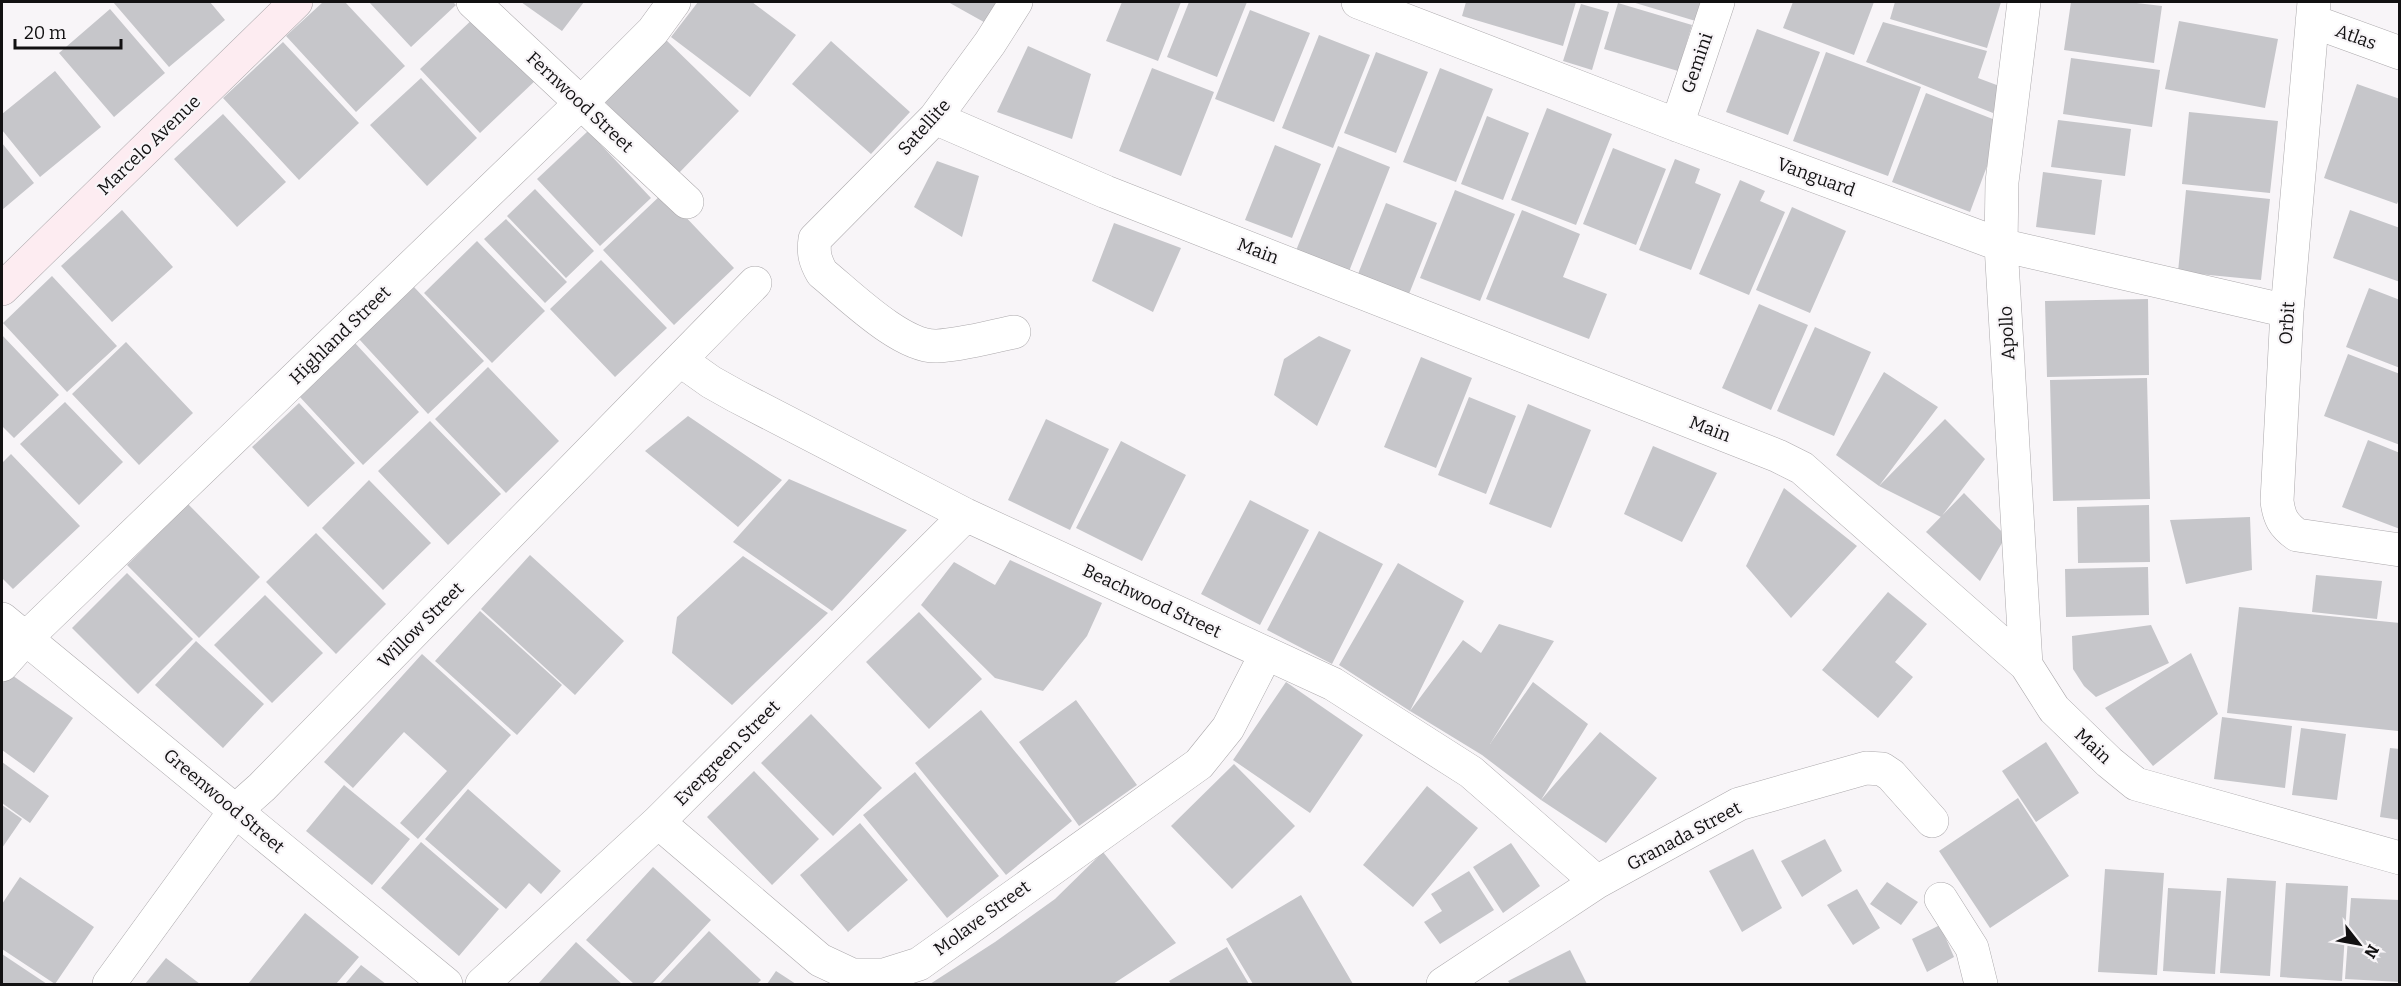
<svg xmlns="http://www.w3.org/2000/svg" width="2401" height="986" viewBox="0 0 2401 986" font-family="Bitter,serif">
<style>
.building{fill:#c6c6ca}
.lines{fill:none;stroke-linecap:round;stroke-linejoin:round}
.street-casing{stroke:#aca9ac;stroke-width:34}
.secondary-casing{stroke:#aca9ac;stroke-width:34}
.street{stroke:#fff;stroke-width:33}
.secondary{stroke:#fdecf1;stroke-width:33}
.labels{text-anchor:middle;stroke-width:4.5;stroke-linejoin:round;paint-order:stroke}
.street-label{font-size:18px;fill:#121112;stroke:#f8f5f8}
</style>
<rect width="100%" height="100%" fill="#f8f5f8"/>
<!-- building -->
<path class="building" d="M113 2H210L225 20 169 67Z
M323 2H345L405 66 356 112 286 36Z
M369 2H453L456 5 411 47Z
M521 2H584L562 31Z
M698 2H752L796 35 750 97 671 37Z
M948 2H998L991 26Z
M1122 2H1181L1158 61 1106 41Z
M1189 2H1247L1217 77 1167 57Z
M1466 2H1576L1563 46 1462 16Z
M1632 2H1705L1699 22Z
M1793 2H1874L1854 55 1783 28Z
M1895 2H2001L1987 48 1890 19Z
M2071 2H2128L2162 6 2154 63 2064 50Z
M1618 3 1692 25 1678 71 1604 49Z
M1581 4 1609 12 1592 70 1563 61Z
M110 9 165 73 114 117 59 53Z
M1250 10 1310 33 1274 122 1215 99Z
M477 15 537 79 480 133 420 69Z
M2179 21 2278 39 2265 108 2165 89Z
M1883 22 1987 51 1978 78 2002 87 1993 113 1866 62Z
M1757 29 1820 52 1788 135 1726 112Z
M1319 35 1370 55 1333 148 1282 128Z
M662 36 739 111 678 174 601 98Z
M831 41 910 112 871 154 792 84Z
M283 42 359 123 299 180 223 98Z
M1028 46 1091 74 1072 139 997 112Z
M1376 52 1428 72 1396 153 1344 133Z
M1826 52 1921 87 1888 176 1793 141Z
M2071 58 2160 70 2152 127 2063 114Z
M1152 68 1214 92 1181 176 1119 151Z
M1440 68 1493 89 1456 182 1403 162Z
M55 71 101 127 40 177 2 130V114Z
M421 78 477 138 427 186 370 125Z
M2357 84 2400 99V197L2397 204 2324 178Z
M1926 93 2003 123 1970 212 1892 182Z
M1547 108 1612 134 1576 225 1511 200Z
M2189 112 2278 121 2270 193 2182 184Z
M223 114 286 182 237 227 174 159Z
M1487 116 1529 133 1503 200 1461 184Z
M2058 120 2131 129 2125 176 2051 167Z
M588 131 651 198 600 246 537 179Z
M2 143 34 183 2 210Z
M1275 145 1321 164 1292 238 1245 220Z
M1338 146 1390 167 1348 274 1295 253Z
M1613 148 1666 169 1636 245 1583 224Z
M1675 159 1700 169 1695 183 1721 194 1691 270 1639 250Z
M937 161 979 176 962 237 914 207Z
M2043 172 2102 180 2095 235 2036 227Z
M1740 180 1765 191 1760 201 1785 212 1749 295 1699 274Z
M535 189 594 251 566 278 507 216Z
M1455 190 1515 214 1480 301 1420 278Z
M2186 190 2270 199 2261 280 2178 272Z
M663 193 734 268 674 325 603 250Z
M1386 203 1437 223 1409 294 1358 274Z
M1792 207 1846 231 1810 313 1756 290Z
M122 210 173 267 112 322 61 266Z
M1522 210 1580 234 1563 277 1607 294 1589 339 1486 299Z
M2350 210 2400 228V282L2333 258Z
M506 219 567 282 545 303 484 239Z
M1114 223 1181 248 1153 312 1092 281Z
M477 241 545 311 492 363 424 293Z
M601 260 667 328 615 377 550 309Z
M52 276 117 346 67 392 3 323Z
M414 287 484 361 428 414 359 339Z
M2369 288 2400 300V368L2346 347Z
M2148 299 2149 375 2047 377 2045 301Z
M1759 304 1808 325 1771 410 1722 388Z
M1815 327 1871 352 1834 436 1777 411Z
M2 335 59 395 14 438 2 426Z
M1319 336 1351 350 1317 426 1274 395 1284 359Z
M126 342 193 413 139 465 72 394Z
M355 343 419 412 363 465 299 396Z
M2348 354 2400 374V445L2324 416Z
M1421 357 1472 378 1436 468 1384 447Z
M488 367 559 441 506 493 435 419Z
M1884 372 1938 407 1879 486 1945 419 1985 459 1941 517 1879 486 1836 455Z
M2147 378 2150 499 2053 501 2050 380Z
M1469 397 1516 416 1486 494 1438 475Z
M65 402 123 462 79 505 20 444Z
M299 403 355 463 308 507 252 447Z
M1528 404 1591 430 1551 528 1489 504Z
M688 416 782 480 738 527 645 451Z
M1046 419 1109 449 1070 530 1008 500Z
M430 421 501 494 448 545 378 471Z
M2368 440 2400 453V529L2342 507Z
M1121 441 1186 475 1142 561 1076 528Z
M1653 446 1717 473 1682 542 1624 514Z
M11 454 80 526 13 589 2 578V463Z
M789 479 907 530 832 611 733 542Z
M369 480 431 543 383 590 322 528Z
M1784 488 1857 546 1791 618 1746 566Z
M1964 493 2006 536 1980 581 1926 532Z
M1250 500 1309 530 1260 625 1201 594Z
M188 504 260 577 199 638 127 565Z
M2149 505 2150 562 2078 563 2077 507Z
M2250 517 2252 570 2186 584 2170 520Z
M1319 531 1383 564 1332 664 1267 630Z
M316 533 386 604 336 654 266 582Z
M530 555 624 641 575 695 481 609Z
M743 556 828 613 732 705 672 653 677 617Z
M1010 560 1102 603 1087 636 1043 691 995 678 921 605 954 562 995 585Z
M1398 563 1464 601 1410 711 1463 640 1481 653 1499 624 1554 641 1490 744 1533 682 1588 724 1541 800 1482 755 1410 711 1339 665Z
M2148 567 2149 615 2066 617 2065 569Z
M127 573 193 639 138 694 72 628Z
M2316 575 2382 581 2377 619 2312 612Z
M1888 592 1927 624 1895 662 1913 677 1878 718 1822 670Z
M265 595 323 653 272 703 214 645Z
M2239 607 2400 623 2398 731 2227 713Z
M480 611 562 685 517 735 435 661Z
M919 612 982 679 929 729 866 662Z
M2151 625 2169 663 2096 697 2084 686 2073 669 2072 636Z
M196 641 264 704 223 748 155 685Z
M2191 653 2218 714 2153 766 2105 708Z
M422 654 511 735 418 839 400 823 447 771 404 732 353 788 324 762Z
M9 673 73 718 34 773 2 750V684Z
M1286 682 1363 735 1310 813 1233 760Z
M1076 700 1137 785 1079 826 1019 742Z
M981 710 1072 821 1006 875 915 763Z
M811 714 882 788 833 836 761 763Z
M2222 717 2292 726 2285 788 2214 779Z
M2301 728 2346 734 2337 800 2292 795Z
M1600 732 1657 778 1606 843 1541 800Z
M2046 742 2079 793 2036 822 2002 771Z
M2390 748 2400 749V820L2380 817Z
M2 762 49 796 30 823 2 803Z
M1234 764 1295 826 1232 889 1171 826Z
M754 771 819 839 772 885 707 817Z
M915 772 999 876 947 918 863 815Z
M344 785 410 839 372 885 306 831Z
M1427 786 1478 828 1413 907 1363 865Z
M468 789 561 871 541 894 529 883 506 909 425 839Z
M2018 798 2069 876 1990 928 1939 851Z
M2 805 22 819 2 848Z
M860 823 908 880 848 932 800 875Z
M1825 839 1842 871 1802 897 1781 861Z
M421 842 499 909 459 956 381 888Z
M1511 843 1540 886 1503 913 1473 867Z
M1753 849 1782 908 1742 932 1709 871Z
M1103 852 1176 943 1113 984H930L995 942 1055 899Z
M653 867 711 920 652 984H634L586 940Z
M2105 869 2164 873 2157 975 2098 972Z
M1469 871 1494 910 1440 944 1424 922 1442 911 1431 894Z
M20 877 94 927 55 984 2 949V904Z
M2227 878 2276 881 2270 976 2220 973Z
M1887 882 1918 902 1901 925 1870 904Z
M2286 883 2348 886 2342 981 2280 977Z
M2168 888 2221 891 2215 974 2163 971Z
M1857 889 1880 928 1853 945 1827 905Z
M1301 895 1353 984H1253L1226 939Z
M2351 898 2400 900V982L2345 979Z
M305 913 359 957 336 984H248Z
M1940 925 1954 957 1927 972 1912 939Z
M709 931 761 980 757 984H659Z
M576 942 622 984H538Z
M1227 947 1249 984H1171L1169 981Z
M1570 950 1587 984H1510L1508 981Z
M2 954 47 984H2Z
M166 958 200 984H145Z
M361 965 386 984H345Z
M776 971 796 984H767Z"/>
<g class="lines">
<defs>
<path id="street" d="M473 2 687 202
M1358 2 1677 125 2001 245 2287 311
M2024 2 2002 182 2001 245 2026 665
M2314 2 2287 311 2277 501C2279 517 2283 525 2297 535L2400 550
M2312 21 2400 53
M935 118 1106 192 1778 456 1802 468 2026 665 2054 709 2109 762 2136 784 2400 858
M1677 125 1718 2
M1014 332C989 337 962 345 937 346 902 348 848 294 822 273 815 261 813 253 815 239L935 118 990 43 1016 2
M680 360 711 382 736 396 966 515 1333 684 1471 772 1597 882
M2 619 446 984
M2 665 26 638 581 103 653 31 674 2
M658 822 820 960 852 975H884L919 964 1199 764 1228 728 1266 654
M1941 899 1972 948 1981 984
M109 984 235 811 262 787 755 283
M482 984 658 822 966 515
M1443 984 1597 882 1739 804 1866 768 1882 769 1891 775 1932 821"/>
<path id="secondary" d="M2 289 296 2"/>
</defs>
<!-- street casing -->
<use href="#street" class="street-casing"/>
<!-- secondary casing -->
<use href="#secondary" class="secondary-casing"/>
<!-- street -->
<use href="#street" class="street"/>
<!-- secondary -->
<use href="#secondary" class="secondary"/>
</g>
<g class="labels">
<!-- street labels -->
<g class="street-label">
<text transform="translate(2356 37) rotate(20)" y="6">Atlas</text>
<text transform="translate(1697 63) rotate(-71)" y="6">Gemini</text>
<text transform="translate(580 102) rotate(43)" y="6">Fernwood Street</text>
<text transform="translate(924 127) rotate(-48)" y="6">Satellite</text>
<text transform="translate(149 145) rotate(-44)" y="6">Marcelo Avenue</text>
<text transform="translate(1816 177) rotate(20)" y="6">Vanguard</text>
<text transform="translate(1258 251) rotate(21)" y="6">Main</text>
<text transform="translate(2287 323) rotate(-86)" y="6">Orbit</text>
<text transform="translate(2007 333) rotate(-93)" y="6">Apollo</text>
<text transform="translate(340 335) rotate(-44)" y="6">Highland Street</text>
<text transform="translate(1710 429) rotate(21)" y="6">Main</text>
<text transform="translate(1152 601) rotate(25)" y="6">Beachwood Street</text>
<text transform="translate(421 625) rotate(-45)" y="6">Willow Street</text>
<text transform="translate(2093 746) rotate(43)" y="6">Main</text>
<text transform="translate(727 753) rotate(-45)" y="6">Evergreen Street</text>
<text transform="translate(224 801) rotate(40)" y="6">Greenwood Street</text>
<text transform="translate(1684 836) rotate(-28)" y="6">Granada Street</text>
<text transform="translate(982 918) rotate(-36)" y="6">Molave Street</text>
</g>
</g>
<!-- border -->
<rect width="2401" height="986" fill="none" stroke="#121112" stroke-width="6"/>
<!-- north arrow -->
<g transform="translate(2359 944) rotate(121)" stroke="#f8f5f8" stroke-width="4.5" paint-order="stroke">
<path d="M0-4.5L10 22L0 15L-10 22Z" fill="#121112"/>
<text y="-9" font-size="16" font-weight="bold" text-anchor="middle" fill="#121112">N</text>
</g>
<!-- scale -->
<path d="M15 39v9h106v-9" fill="none" stroke="#121112" stroke-width="3"/>
<text x="24" y="39" font-size="18" fill="#121112" stroke="#f8f5f8" stroke-width="4.5" paint-order="stroke">20 m</text>
</svg>
